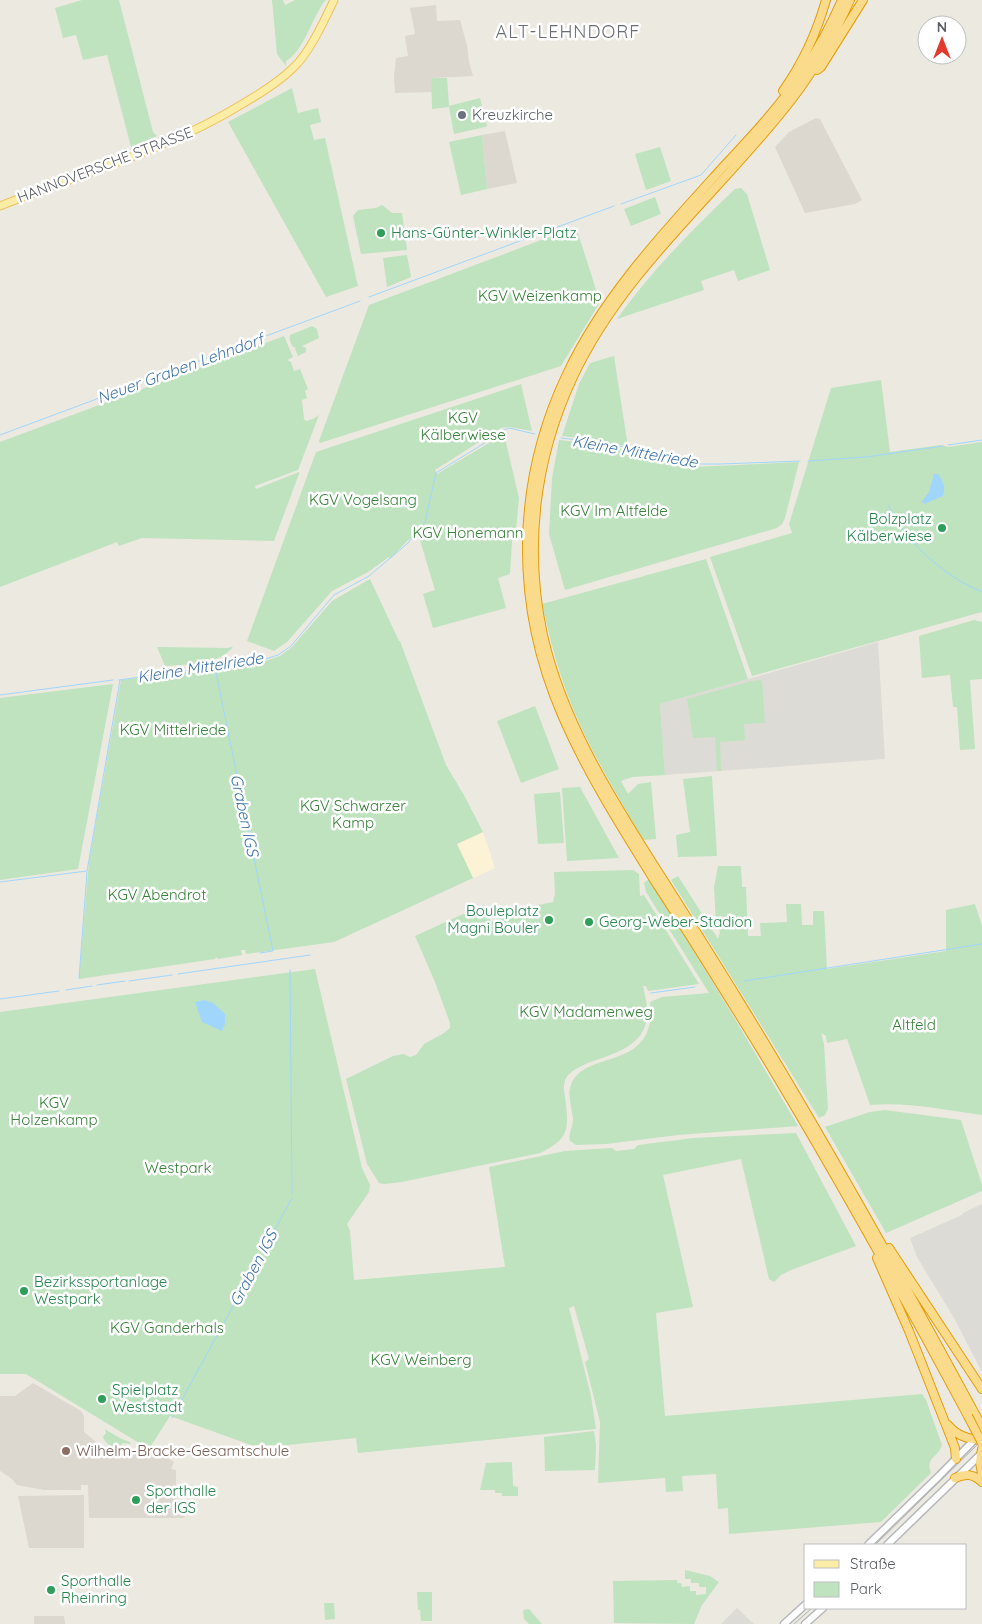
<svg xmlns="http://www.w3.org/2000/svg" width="982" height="1624" viewBox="0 0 982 1624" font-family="Quicksand,sans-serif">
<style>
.commercial{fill:#fcf3d6}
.industrial{fill:#dddbd5}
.education{fill:#dcd8cf}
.green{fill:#bee3be}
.water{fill:#a1d6fc}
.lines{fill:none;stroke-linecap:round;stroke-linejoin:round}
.stream{stroke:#a1d6fc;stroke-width:1}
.secondary-casing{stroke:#b5b8bd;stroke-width:9}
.primary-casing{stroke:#edc159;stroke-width:9}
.motorway-casing{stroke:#e69c07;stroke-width:10}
.secondary{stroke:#fff;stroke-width:6}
.primary{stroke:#fceda6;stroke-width:7}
.motorway{stroke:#f9db8b;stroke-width:8}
.tram{stroke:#b0b1b1;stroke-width:1}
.motorway-bridge-casing{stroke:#e69c07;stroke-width:10;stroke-linecap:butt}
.motorway-bridge{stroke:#f9db8b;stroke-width:8}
.worship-dot{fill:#6b7280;stroke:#fff;stroke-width:2}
.leisure-dot{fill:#2e9e5b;stroke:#fff;stroke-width:2}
.education-dot{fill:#8d6e63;stroke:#fff;stroke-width:2}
.labels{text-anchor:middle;stroke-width:5;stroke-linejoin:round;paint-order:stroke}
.worship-label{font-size:15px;fill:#5b616d;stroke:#fff;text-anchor:start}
.street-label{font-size:15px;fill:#595d61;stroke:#fff}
.leisure-label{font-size:15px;fill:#27864d;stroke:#fff;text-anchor:start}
.park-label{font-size:15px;fill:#378339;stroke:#fff}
.education-label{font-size:15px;fill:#785e54;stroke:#fff;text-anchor:start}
.water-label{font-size:16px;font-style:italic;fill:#4077ad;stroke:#fff}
.quarter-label{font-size:18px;letter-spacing:1px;fill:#6b6f73;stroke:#fff}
</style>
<rect width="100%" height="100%" fill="#ece9e1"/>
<!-- commercial -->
<path class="commercial" d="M483 832 495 868 473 878 457 844Z"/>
<!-- industrial -->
<path class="industrial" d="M878 642 885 759 665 775 660 704Z
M982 1204V1372L954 1318 917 1257 910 1238 962 1215 963 1213Z
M737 1608 754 1624H721Z"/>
<!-- education -->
<path class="education" d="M436 5 437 21 460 20 467 45 469 62 473 76 432 78V92L395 93 394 76 396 58 408 56 405 36 415 34 410 8Z
M816 118 820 119 862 200 855 204 805 213 775 147 789 132Z
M505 131 517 183 487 189 482 135Z
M33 1383 81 1411 84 1416V1432L106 1450 159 1452 174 1462 171 1469 176 1470V1501L185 1518H89L88 1485H81V1490H44L17 1485 12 1479 0 1471V1396H15Z
M84 1495V1548H29L18 1496Z
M34 1616H64L65 1624H34Z"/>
<!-- green -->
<path class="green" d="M82 0H119L153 132 157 136 131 147 107 55 83 60 76 35 63 38 55 8Z
M272 0H283L285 5 295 0H326C323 3 321 6 319 10 310 25 302 52 286 61V66L277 54Z
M431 78H447L449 106 480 98 487 126 485 127 454 134 449 107 432 109Z
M292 88 298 113 318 108 321 122 310 125 314 140 325 138 358 286 326 297 228 122Z
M482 135 487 189 461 195 449 142Z
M660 147 671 181 646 190 635 154Z
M741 188 747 194 770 270 738 281 734 270 701 281 704 290 617 319C651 271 693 229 735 189Z
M655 197 661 214 631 226 624 209Z
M382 205 392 213H402L407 250 361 254 353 216 358 210 376 208Z
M576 227 600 302 561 366 320 443 319 441 369 305Z
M407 255 411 277 387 287 383 258Z
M312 326 317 329 319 338 302 346 306 348V352L298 356 295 349 296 348C291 347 289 340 290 335Z
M284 336 293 357 287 360 291 362 294 371 300 369 308 389 305 391 307 398 302 400 304 419 306 421 313 419 319 415 298 470 255 486 256 489 299 472V474L274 541 142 538 119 546 117 542 0 587V442Z
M614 356 628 447 602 441 562 436 579 384 590 363Z
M881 380 890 452 941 445 948 447 982 442V612L752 676 710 557 792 533 789 524 831 388Z
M521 384 532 431 509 427 501 428 435 470 437 474 504 434 519 498 515 540 512 541 510 574 498 578 506 608 433 628 423 594 435 590 419 537 408 540 390 559 389 557 368 572 332 591 287 642 274 651 247 641 316 452Z
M559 440 612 446 662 460 692 467 799 462 785 518 782 524 777 528 565 590 549 534 552 478Z
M706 559 748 679 660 704 665 775 632 777 621 781 628 794 638 784 651 782 656 839 643 840C614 789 582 738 563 682 554 656 548 630 542 604Z
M370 579 399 641H400L446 765 465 797 483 832 457 844 473 878 334 942 246 954 245 950H241L242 955 218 959 216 957 215 959 79 979 89 861 121 680 259 663 280 656 292 647 332 601Z
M974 620 982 622V679L970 680 975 749 960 750 957 707H953L950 675 922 678 919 636Z
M157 647 227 648 232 647H233C217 666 187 664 165 666Z
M760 680 762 681 765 723 744 724 745 740 720 742 721 771H717L715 737 693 738 687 699 752 681Z
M113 684 78 869 0 880V698Z
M535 706 559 769 521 783 497 721Z
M712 776 717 856 678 857 676 835 690 832 683 779Z
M580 787 619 858 567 861 562 788Z
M560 792 564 843 538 844 534 794Z
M718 866H741L742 887H746L748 936H761L760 923 787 922 786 904H801L802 925H813V911H824L827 969 946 951V910L975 904 982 926V1115C945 1110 908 1102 870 1105L847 1039 827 1043 826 1036 821 1033 824 1044 828 1109 825 1115 819 1118 671 880 678 876 718 939 720 932 716 924 714 887Z
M633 870 639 874 640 896 644 895 699 984 648 991 646 986H643C645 996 648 1006 647 1016 645 1047 612 1054 588 1063 581 1066 570 1071 566 1078 563 1084 564 1092 565 1097 569 1128 570 1139 540 1153L402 1182 384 1184 379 1183 367 1164 346 1079 393 1056 404 1054 410 1057 416 1055 424 1044 444 1033 450 1028V1023L435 982 415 936 483 905 491 922 524 908 553 902 555 894 554 872Z
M649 879 732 1014 798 1126 678 1135 606 1144 576 1145 570 1141C568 1133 573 1127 573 1119 572 1108 567 1095 571 1085 584 1048 658 1073 650 1002L662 997 709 993 646 892 644 883Z
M315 969 362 1168 370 1185 369 1192 347 1224 350 1231 354 1280 505 1267 489 1167 565 1151 612 1148 616 1151 634 1149 638 1145 694 1138 796 1133 856 1246 791 1270 781 1275 774 1282 769 1279 741 1159 663 1175 693 1307 656 1313 665 1416 922 1394 926 1400 942 1445C938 1458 925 1457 931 1473L881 1522 729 1534 728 1508 718 1509 716 1474 682 1476 683 1491 666 1492 665 1478 598 1483 600 1422 585 1362 589 1359 574 1306 569 1308 591 1396 596 1429 358 1453 356 1438 288 1445H251L170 1416 149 1449 26 1374H0V1012Z
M885 1110 961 1120 982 1185V1191L886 1233 825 1127 870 1112Z
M105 1429C111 1433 122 1440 130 1442L131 1444 123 1443C117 1451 106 1445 103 1437L106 1433Z
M594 1431 596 1445 595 1470 545 1471 544 1437Z
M512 1462 513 1486 518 1487V1496H502V1493H495V1490H480L486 1463Z
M685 1570 710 1576 719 1582 702 1605 694 1624 614 1623 613 1581 677 1580V1583H681L682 1587 690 1586V1591H696V1595L706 1594V1587H699V1583H691V1579H685Z
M417 1592H432V1621H421L420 1610H418Z
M324 1603H334L335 1619 325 1620Z
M529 1609 542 1624H529L524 1619 523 1610Z"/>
<!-- water -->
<path class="water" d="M934 474H938C943 481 946 488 943 496L924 504 922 501 929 492Z
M204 1000 213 1003 225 1014V1024L222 1031 202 1022 195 1002Z"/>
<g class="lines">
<!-- stream -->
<path class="stream" d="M621 204 701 175 736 135
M369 297 614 206
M0 435 360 301
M561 438 613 444 658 458 688 464H721L800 461
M948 445 982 440
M808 461 866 457 943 446
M889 504V507C894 515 897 523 903 530 924 557 951 579 982 592
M215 668 273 951 260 953
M119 680 229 665 262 660 278 655 291 646 334 595 369 576 408 543 425 522 436 473 483 444 501 431 509 428 535 434
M0 695 113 680
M0 882 87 871 120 680
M290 970 292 1193
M178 974 310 955
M79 978 87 872
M129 981 172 975
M744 981 982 944
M97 985 125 981
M66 990 92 986
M651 993 695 987
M0 999 59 991
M172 1418 292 1198"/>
<defs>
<path id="secondary" d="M868 1545 940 1475 982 1432
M887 1545 982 1453
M784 1624 806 1604
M805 1624 823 1608"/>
<path id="primary" d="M0 206C82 173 168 150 244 103 261 93 279 82 293 68 309 54 325 19 334 0"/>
<path id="motorway" d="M842 0C831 25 818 49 803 72 780 106 752 136 724 166 666 230 604 295 567 374 515 483 514 604 562 715 588 775 623 830 658 886 692 938 725 992 758 1045 832 1167 901 1291 968 1416
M850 0C834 35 816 68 792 99 720 193 624 268 573 377 535 458 524 547 543 635 562 719 608 793 653 864 683 911 712 957 741 1004 826 1142 905 1284 982 1427
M817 70 821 67 863 0
M783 91C802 64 817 32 826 0
M889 1248 982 1389
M877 1258 909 1331 955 1448 956 1459
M948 1425C957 1436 968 1439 982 1440
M982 1449 980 1462 982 1474
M955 1478C966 1473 973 1474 982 1482"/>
</defs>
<!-- secondary casing -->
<use href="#secondary" class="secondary-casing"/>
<!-- primary casing -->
<use href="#primary" class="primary-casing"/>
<!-- motorway casing -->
<use href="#motorway" class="motorway-casing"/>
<!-- secondary -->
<use href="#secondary" class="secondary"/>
<!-- primary -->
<use href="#primary" class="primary"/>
<!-- motorway -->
<use href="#motorway" class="motorway"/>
<!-- tram -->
<path class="tram" d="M875 1545 982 1440
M794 1624 812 1608"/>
<defs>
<path id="motorway-bridge" d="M968 1416 982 1443"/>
</defs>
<!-- motorway-bridge casing -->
<use href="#motorway-bridge" class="motorway-bridge-casing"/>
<!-- motorway-bridge -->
<use href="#motorway-bridge" class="motorway-bridge"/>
</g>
<!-- markers -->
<circle class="worship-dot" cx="462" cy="115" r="5"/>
<g class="leisure-dot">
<circle cx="381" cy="233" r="5"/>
<circle cx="942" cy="528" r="5"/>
<circle cx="549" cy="920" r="5"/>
<circle cx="589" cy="922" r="5"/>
<circle cx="24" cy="1291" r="5"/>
<circle cx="102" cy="1399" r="5"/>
<circle cx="136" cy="1500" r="5"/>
<circle cx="51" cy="1590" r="5"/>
</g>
<circle class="education-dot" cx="66" cy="1451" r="5"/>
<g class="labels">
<!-- worship labels -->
<g class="worship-label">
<text x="472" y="120">Kreuzkirche</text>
</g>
<!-- street labels -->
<g class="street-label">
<text transform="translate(105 165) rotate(-21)" y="5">HANNOVERSCHE STRASSE</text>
</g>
<!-- leisure labels -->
<g class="leisure-label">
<text x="391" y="238">Hans-Günter-Winkler-Platz</text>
<text x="932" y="524" text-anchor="end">Bolzplatz<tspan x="932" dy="17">Kälberwiese</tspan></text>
<text x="539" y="916" text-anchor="end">Bouleplatz<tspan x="539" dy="17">Magni Bouler</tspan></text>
<text x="599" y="927">Georg-Weber-Stadion</text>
<text x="34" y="1287">Bezirkssportanlage<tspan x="34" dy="17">Westpark</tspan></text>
<text x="112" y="1395">Spielplatz<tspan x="112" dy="17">Weststadt</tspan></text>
<text x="146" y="1496">Sporthalle<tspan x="146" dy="17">der IGS</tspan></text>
<text x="61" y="1586">Sporthalle<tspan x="61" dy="17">Rheinring</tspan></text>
</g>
<!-- park labels -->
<g class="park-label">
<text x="540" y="301">KGV Weizenkamp</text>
<text x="463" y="423">KGV<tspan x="463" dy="17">Kälberwiese</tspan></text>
<text x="363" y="505">KGV Vogelsang</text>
<text x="614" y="516">KGV Im Altfelde</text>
<text x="468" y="538">KGV Honemann</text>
<text x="173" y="735">KGV Mittelriede</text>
<text x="353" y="811">KGV Schwarzer<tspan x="353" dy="17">Kamp</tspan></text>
<text x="157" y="900">KGV Abendrot</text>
<text x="586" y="1017">KGV Madamenweg</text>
<text x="914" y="1030">Altfeld</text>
<text x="54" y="1108">KGV<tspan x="54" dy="17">Holzenkamp</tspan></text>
<text x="178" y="1173">Westpark</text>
<text x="167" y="1333">KGV Ganderhals</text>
<text x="421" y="1365">KGV Weinberg</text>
</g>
<!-- education labels -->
<g class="education-label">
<text x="76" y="1456">Wilhelm-Bracke-Gesamtschule</text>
</g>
<!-- water labels -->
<g class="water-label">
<text transform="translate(180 368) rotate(-20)" y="6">Neuer Graben Lehndorf</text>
<text transform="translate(635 451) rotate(10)" y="6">Kleine Mittelriede</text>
<text transform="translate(200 667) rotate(-9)" y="6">Kleine Mittelriede</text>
<text transform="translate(245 815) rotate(78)" y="6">Graben IGS</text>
<text transform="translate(253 1268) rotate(-62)" y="6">Graben IGS</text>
</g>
<!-- quarter labels -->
<g class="quarter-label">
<text x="568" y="38">ALT-LEHNDORF</text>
</g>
</g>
<!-- legend -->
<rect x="804" y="1544" width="162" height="65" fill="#ffffff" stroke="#bdbec0"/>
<rect x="814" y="1560" width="25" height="8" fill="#fceda6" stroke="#bdbec0"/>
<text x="850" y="1569" font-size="15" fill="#595d61">Straße</text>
<rect x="814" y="1582" width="25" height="15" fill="#bee3be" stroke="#bdbec0"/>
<text x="850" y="1594" font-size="15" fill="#595d61">Park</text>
<!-- north arrow -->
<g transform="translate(942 40)"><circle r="24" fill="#ffffff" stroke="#bdbec0"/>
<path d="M0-4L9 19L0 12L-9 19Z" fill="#e33a30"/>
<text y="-8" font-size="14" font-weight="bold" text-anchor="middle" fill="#595d61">N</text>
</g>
</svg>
